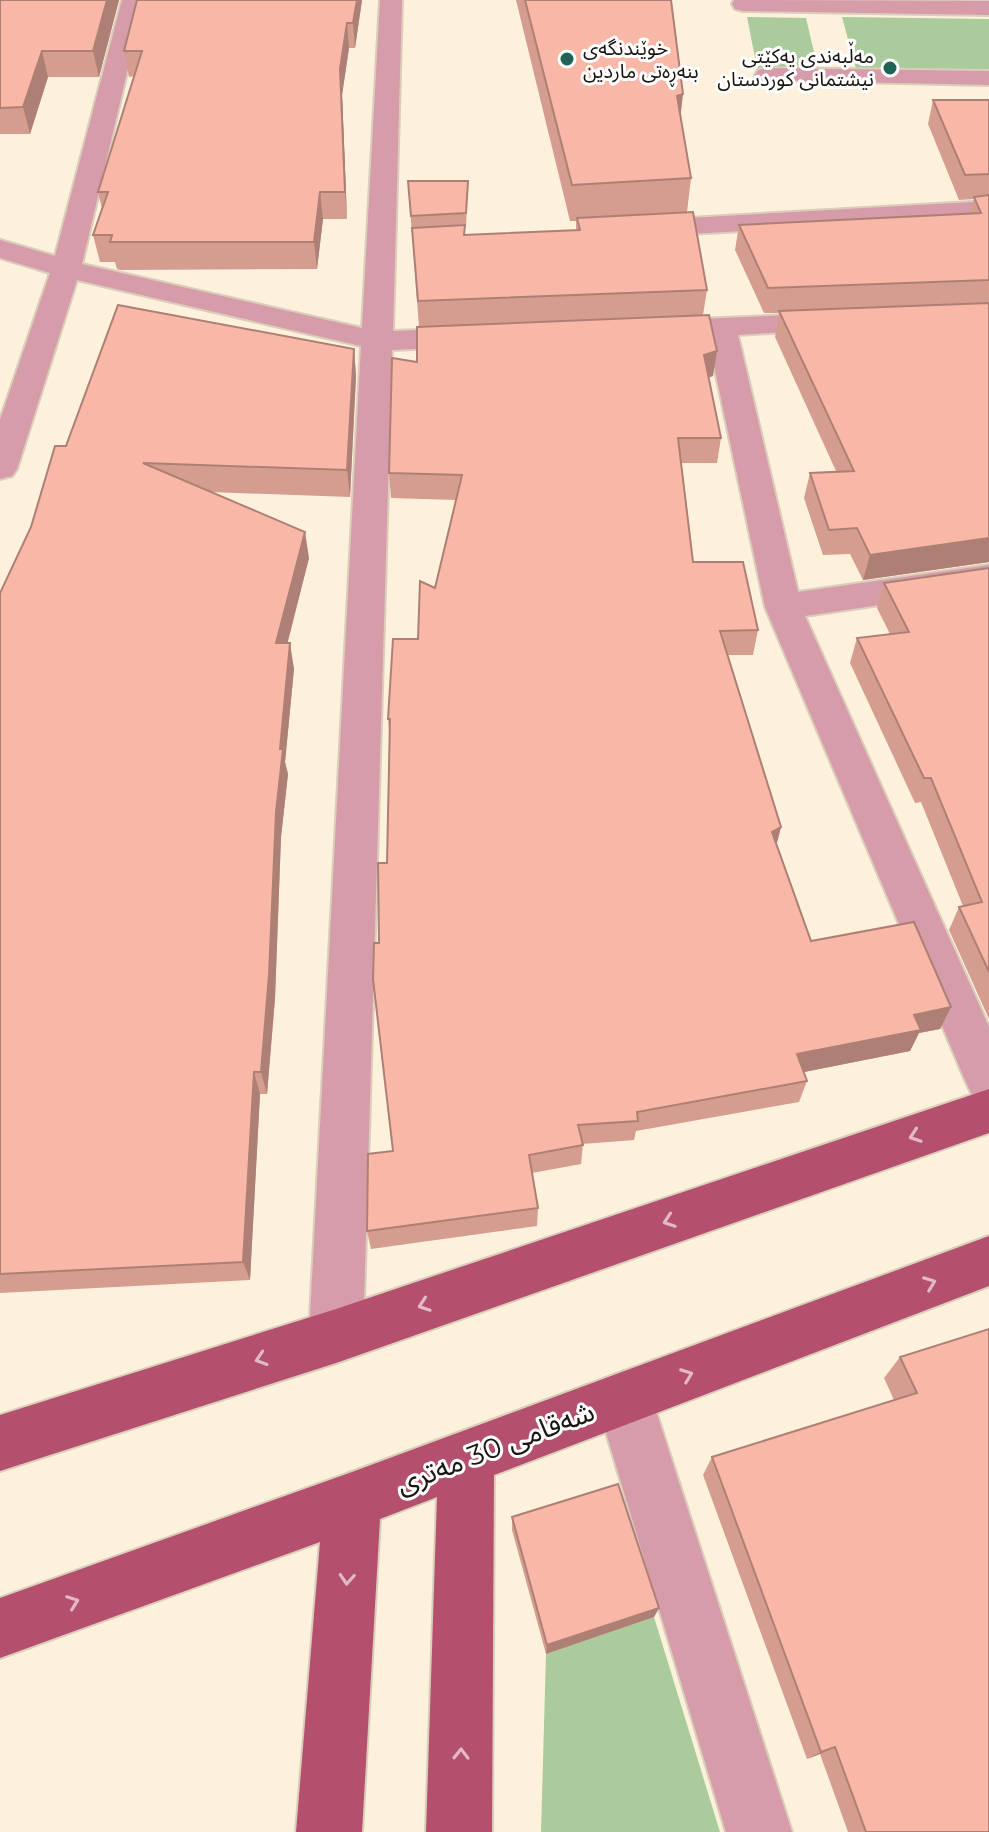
<svg xmlns="http://www.w3.org/2000/svg" width="989" height="1832" viewBox="0 0 989 1832" font-family="Montserrat,'Noto Sans Arabic',sans-serif">
<style>
.green{fill:#aacb9b}
.lines{fill:none;stroke-linecap:round;stroke-linejoin:round}
.minor-casing{stroke:#dacebb;stroke-width:4}
.major-casing{stroke:#dacebb;stroke-width:4}
.minor{fill:#d69caa;fill-rule:evenodd}
.major{fill:#b44f6e;fill-rule:evenodd}
.wall{fill:#d59d90}
.shaded-wall{fill:#ae8075}
.building{fill:#f8b7a7;stroke:#ae8075;stroke-width:2}
.oneway{stroke:#e1b9c5}
.poi-dot{fill:#1f6456;stroke:#fff;stroke-width:3}
.labels{text-anchor:middle;stroke-width:6;stroke-linejoin:round;paint-order:stroke}
.far-poi-label{font-size:20px;fill:#1a160f;stroke:#fff;text-anchor:start}
.near-street-label{font-size:28px;fill:#1a160f;stroke:#fff}
</style>
<rect width="100%" height="100%" fill="#fef1dc"/>
<!-- green -->
<path class="green" d="M747 17 806 18 818 69 757 68Z
M842 17 989 19V71L856 69Z
M654 1617 720 1832H541L546 1654Z"/>
<g class="lines">
<defs>
<path id="minor" d="M122 0H144L82 264 362 328 380 0H402L393 331 478 328 489 331 493 337 489 343 478 346 392 350 363 1336 355 1355 336 1363 317 1355 309 1336 361 346 77 280 17 469 12 476 0 479V420L50 273 0 258V240L55 256Z
M734 0 989 1V15L743 11 735 9 732 4Z
M767 68 989 71V85L758 80 755 75 758 70Z
M989 201V217L636 237 626 235 622 229 626 223 636 221Z
M838 313 849 316 853 322 849 328 738 335 798 592 989 565V589L805 616 989 1027V1101L972 1095 965 1080 765 607 708 337 651 339 640 336 636 330 640 324 651 321Z
M624 1371 644 1379 652 1399 792 1832H726L596 1399 604 1379Z"/>
<path id="major" d="M989 1089V1133L336 1363 0 1471V1415L336 1309Z
M989 1236V1286L494 1475 492 1832H426L437 1497 380 1519 362 1832H296L320 1542 0 1658V1598L352 1472Z"/>
</defs>
<!-- minor casing -->
<use href="#minor" class="minor-casing"/>
<!-- major casing -->
<use href="#major" class="major-casing"/>
<!-- minor -->
<use href="#minor" class="minor"/>
<!-- major -->
<use href="#major" class="major"/>
</g>
<!-- wall -->
<path class="wall" d="M0 0H119L99 77H48L30 134H0Z
M137 0H362L355 48H349L342 95 347 219H323L317 269 120 270 117 269 115 262H100L93 235 102 209 98 192 134 76 129 77 124 51Z
M516 0H671L681 119 691 178 687 212 707 290 703 315 713 376 709 377 721 438 717 463H681L693 562 758 630 753 655H728L781 827 776 844 811 941 951 1007 940 1029 919 1033 910 1051 804 1072 807 1081 799 1102 636 1131 634 1140 583 1144 581 1164 532 1173 538 1208 537 1226 371 1249 367 1231 393 1151 379 943 387 863 390 742 388 719 418 639 435 588 456 500 391 498 389 473 417 362 419 327 408 181H468L466 227H465V235L576 230V221H570Z
M933 100H989V562L863 580 850 554 823 555 804 498 810 473 836 471 775 337 779 313H764L735 250 739 225 969 214 974 199 959 200 928 124Z
M354 349 356 376 350 497 210 492 309 558 287 643 294 669 285 762 288 774 281 837 275 998 267 1094H260L250 1280 0 1293V593L31 527 66 446Z
M989 568V1019L949 930 959 907 963 906 921 802 915 803 850 663 857 638 890 634 877 608 884 583Z
M989 1329V1832H848L820 1754 807 1759 703 1475 712 1457 894 1400 884 1378 900 1357Z
M512 1517 659 1608 654 1617 546 1654 512 1530Z"/>
<!-- shaded-wall -->
<path class="shaded-wall" d="M107 0H119L99 77 93 51Z
M357 0H362L355 48 353 23Z
M347 23 349 48 342 95 347 219 345 192 340 69Z
M42 51 48 77 30 134 23 107Z
M683 94 679 130 677 96Z
M320 192 323 219 317 269 314 242Z
M354 349 356 376 350 497 347 470Z
M717 351 713 376 701 380 704 355Z
M305 532 309 558 281 669 276 643Z
M989 538V562L863 580 870 555Z
M290 643 294 669 285 762 288 774 281 837 275 998 267 1094 261 1072 280 749Z
M781 827 775 851 772 832Z
M951 1007 940 1029 919 1033 910 1051 789 1075 797 1054 914 1015Z
M254 1072 260 1094 250 1280 243 1262Z
M659 1608 654 1617 546 1654 547 1645Z
M835 1747 820 1754 807 1759 821 1752Z"/>
<!-- building -->
<path class="building" d="M0 0H107L93 51H42L23 107 0 108Z
M137 0H357L353 23H347L340 69 345 192H320L314 242H110L112 235H93L108 192H98L142 51H124Z
M525 0H671L683 94 677 96 691 178 572 185Z
M933 100H989V174L965 175Z
M408 181H468L466 213 411 216Z
M989 195V280L768 288 739 225 981 213 974 197Z
M693 212 707 290 418 301 412 228 465 225 464 235 580 230 577 218Z
M989 303V538L870 555 857 528 829 530 810 473 854 471 779 311Z
M118 305 354 349 347 470 143 463 305 532 276 643H290L280 749H283L276 812 269 975 261 1072H254L243 1262 0 1274V593L31 527 55 446H66Z
M709 315 717 351 704 355 721 438H678L693 562H743L758 630 720 631 781 827 772 832 811 941 914 922 951 1007 914 1015 921 1030 797 1054 807 1081 637 1112 638 1121 578 1125 583 1145 529 1155 538 1208 367 1231 368 1154 393 1151 373 979 374 943H379L378 863H387L390 719H388L393 639H418L420 581 435 588 462 475 389 473 392 358 417 362V327Z
M989 568V972L959 907 982 902 931 778H924L857 638 909 632 884 583Z
M989 1329V1832H866L835 1747 821 1752 712 1457 917 1393 900 1357Z
M618 1484 659 1608 547 1645 512 1517Z"/>
<!-- one-way arrows -->
<defs><path id="oneway-chevron" d="M-2-3.5L2.5 0L-2 3.5" fill="none" stroke-width="1.6" stroke-linecap="round" stroke-linejoin="round" transform="scale(2)"/></defs>
<g class="oneway">
<use href="#oneway-chevron" transform="translate(915 1136) rotate(161)"/>
<use href="#oneway-chevron" transform="translate(669 1221) rotate(161)"/>
<use href="#oneway-chevron" transform="translate(930 1283) rotate(-21)"/>
<use href="#oneway-chevron" transform="translate(424 1305) rotate(161)"/>
<use href="#oneway-chevron" transform="translate(261 1359) rotate(162)"/>
<use href="#oneway-chevron" transform="translate(687 1375) rotate(-21)"/>
<use href="#oneway-chevron" transform="translate(347 1579) rotate(94)"/>
<use href="#oneway-chevron" transform="translate(73 1602) rotate(-20)"/>
<use href="#oneway-chevron" transform="translate(461 1754) rotate(-89)"/>
</g>
<!-- markers -->
<g class="poi-dot">
<circle cx="567" cy="59" r="8"/>
<circle cx="890" cy="68" r="8"/>
</g>
<g class="labels">
<!-- far-poi labels -->
<g class="far-poi-label">
<text x="583" y="55">خوێندنگەی<tspan x="583" dy="23">بنەڕەتی ماردین</tspan></text>
<text x="874" y="63" text-anchor="end">مەڵبەندی یەکێتی<tspan x="874" dy="23">نیشتمانی کوردستان</tspan></text>
</g>
<!-- near-street labels -->
<g class="near-street-label">
<text transform="translate(495 1447) rotate(-21)" y="10">شەقامی 30 مەتری</text>
</g>
</g>
</svg>
